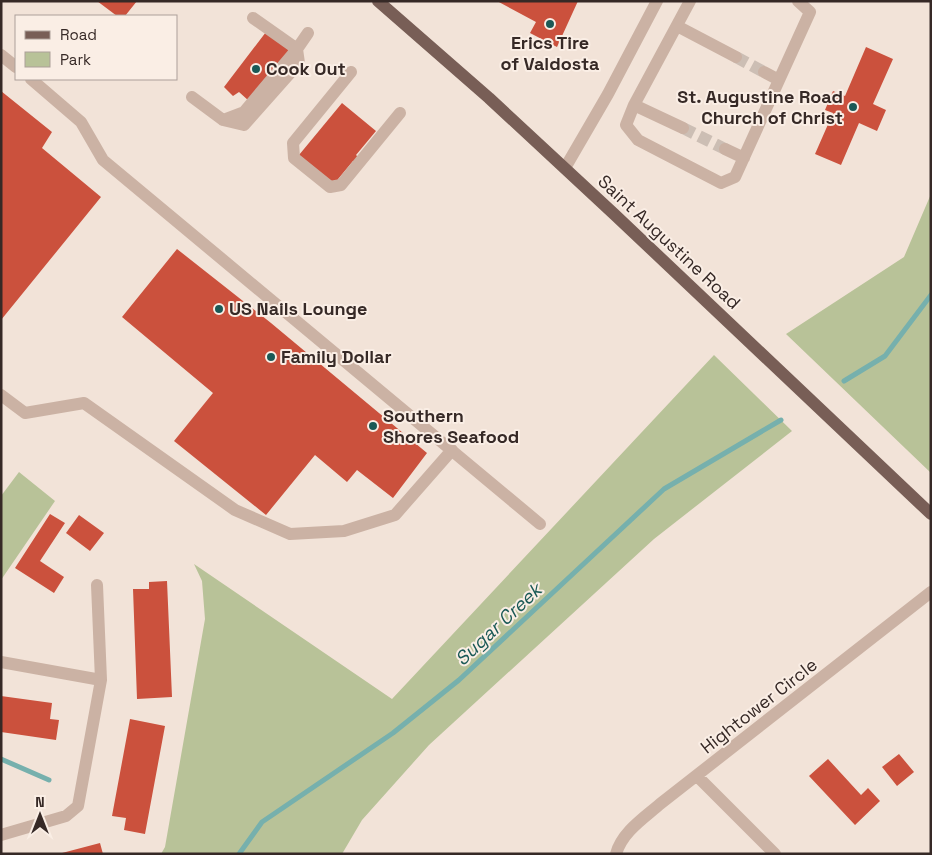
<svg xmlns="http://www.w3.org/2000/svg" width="932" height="855" viewBox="0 0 932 855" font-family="'Space Grotesk',sans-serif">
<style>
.green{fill:#b8c298}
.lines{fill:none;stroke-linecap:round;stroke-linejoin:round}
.stream{stroke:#76b0ad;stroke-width:5}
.building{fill:#cb513d}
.minor-tunnel{stroke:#ccbeb4;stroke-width:12;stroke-dasharray:12 6;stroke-linecap:butt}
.minor{stroke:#cbb2a4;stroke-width:12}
.major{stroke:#785e56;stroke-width:12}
.poi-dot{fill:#1a5956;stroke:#faeee5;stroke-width:2}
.labels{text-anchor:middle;stroke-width:4;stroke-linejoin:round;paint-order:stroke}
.poi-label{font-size:18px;font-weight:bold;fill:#362926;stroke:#faeee5;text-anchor:start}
.street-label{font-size:18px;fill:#362926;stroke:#faeee5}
.water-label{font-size:19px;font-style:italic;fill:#1a5956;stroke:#faeee5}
</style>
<rect width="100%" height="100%" fill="#f2e3d8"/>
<!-- green -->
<path class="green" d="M931 194V473L786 334 904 257Z
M714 355 792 431 654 539 429 745 362 820 342 854H161L165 847 205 619 202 581 194 564 392 699Z
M19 472 55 501 1 580V496Z"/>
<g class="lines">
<!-- stream -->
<path class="stream" d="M844 381 885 356 931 295
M1 759 49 780
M239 854 262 822 393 733 459 680 664 489 781 420"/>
</g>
<!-- building -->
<path class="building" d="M97 1H137L125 16H117Z
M497 1H578L557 47 530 33 536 22Z
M266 32 290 51 249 101 239 92 233 96 224 87Z
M866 47 893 59 873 104 886 110 877 131 859 123 841 165 815 154 833 113 825 110 833 91 845 96Z
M1 91 52 132 42 148 101 197 1 320Z
M342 103 376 131 356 155 360 159 356 164 353 161 334 184 299 155Z
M177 249 271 323 427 453 393 498 357 470 347 482 315 455 266 515 174 441 213 393 122 317Z
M50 514 65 523 40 561 64 577 54 593 15 568Z
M79 515 104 533 90 551 66 533Z
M167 581 172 697 137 699 133 589H149V582Z
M1 696 52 703 50 719 59 720 56 740 1 732Z
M130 719 165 726 145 834 124 830 126 818 112 816Z
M899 754 914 772 897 786 882 767Z
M828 759 861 795 868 788 880 801 855 825 809 776Z
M100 843 103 854H62V853Z"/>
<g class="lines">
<!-- minor-tunnel -->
<path class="minor-tunnel" d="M736 57 764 72
M683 128 725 149"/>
<!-- minor -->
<path class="minor" d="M690 1 634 105 626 125 638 140 721 183 735 177 810 12 798 1
M677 26 736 57
M1 55 16 67
M351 72 293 143 294 158 330 187 341 185 400 113
M764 72 779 80
M31 79 81 122 103 160 540 524
M192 97 223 120 244 112 297 49 253 18
M634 105 683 128
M223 120 244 125 299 63 297 49 308 33
M725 149 744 158
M565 168 608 94 657 1
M1 395 25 413 84 403 235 510 290 534 344 531 395 515 452 450
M97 585 101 680
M1 662 101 680 78 806 66 816 1 835
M697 776 775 854
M616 854C622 832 644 818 660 804L931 592"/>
<!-- major -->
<path class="major" d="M378 1 489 98 614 214 931 514"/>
</g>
<!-- markers -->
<g class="poi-dot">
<circle cx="550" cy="24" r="5"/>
<circle cx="256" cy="69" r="5"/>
<circle cx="853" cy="107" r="5"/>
<circle cx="219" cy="309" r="5"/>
<circle cx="271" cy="357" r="5"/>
<circle cx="373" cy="426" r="5"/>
</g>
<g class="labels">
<!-- poi labels -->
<g class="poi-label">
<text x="550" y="49" text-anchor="middle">Erics Tire<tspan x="550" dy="21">of Valdosta</tspan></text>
<text x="266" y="75">Cook Out</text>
<text x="843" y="103" text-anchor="end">St. Augustine Road<tspan x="843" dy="21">Church of Christ</tspan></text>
<text x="229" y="315">US Nails Lounge</text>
<text x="281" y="363">Family Dollar</text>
<text x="383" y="422">Southern<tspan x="383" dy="21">Shores Seafood</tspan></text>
</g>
<!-- street labels -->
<g class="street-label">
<text transform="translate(669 242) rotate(43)" y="6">Saint Augustine Road</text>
<text transform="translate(759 706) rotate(-38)" y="6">Hightower Circle</text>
</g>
<!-- water labels -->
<g class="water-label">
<text transform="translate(498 624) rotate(-43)" y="7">Sugar Creek</text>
</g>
</g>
<!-- border -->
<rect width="932" height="855" fill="none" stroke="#362926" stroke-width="5"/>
<!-- legend -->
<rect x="15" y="15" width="162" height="65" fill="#faeee5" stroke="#ac9f99"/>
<rect x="25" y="31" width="25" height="8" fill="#785e56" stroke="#ac9f99"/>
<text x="60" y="40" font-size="15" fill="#362926">Road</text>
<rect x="25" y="52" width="25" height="15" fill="#b8c298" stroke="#ac9f99"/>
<text x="60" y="65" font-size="15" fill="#362926">Park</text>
<!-- north arrow -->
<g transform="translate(40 815)" stroke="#faeee5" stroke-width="4" paint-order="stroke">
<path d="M0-4L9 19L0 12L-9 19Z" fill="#362926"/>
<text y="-8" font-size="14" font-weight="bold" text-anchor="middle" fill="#362926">N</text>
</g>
</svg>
